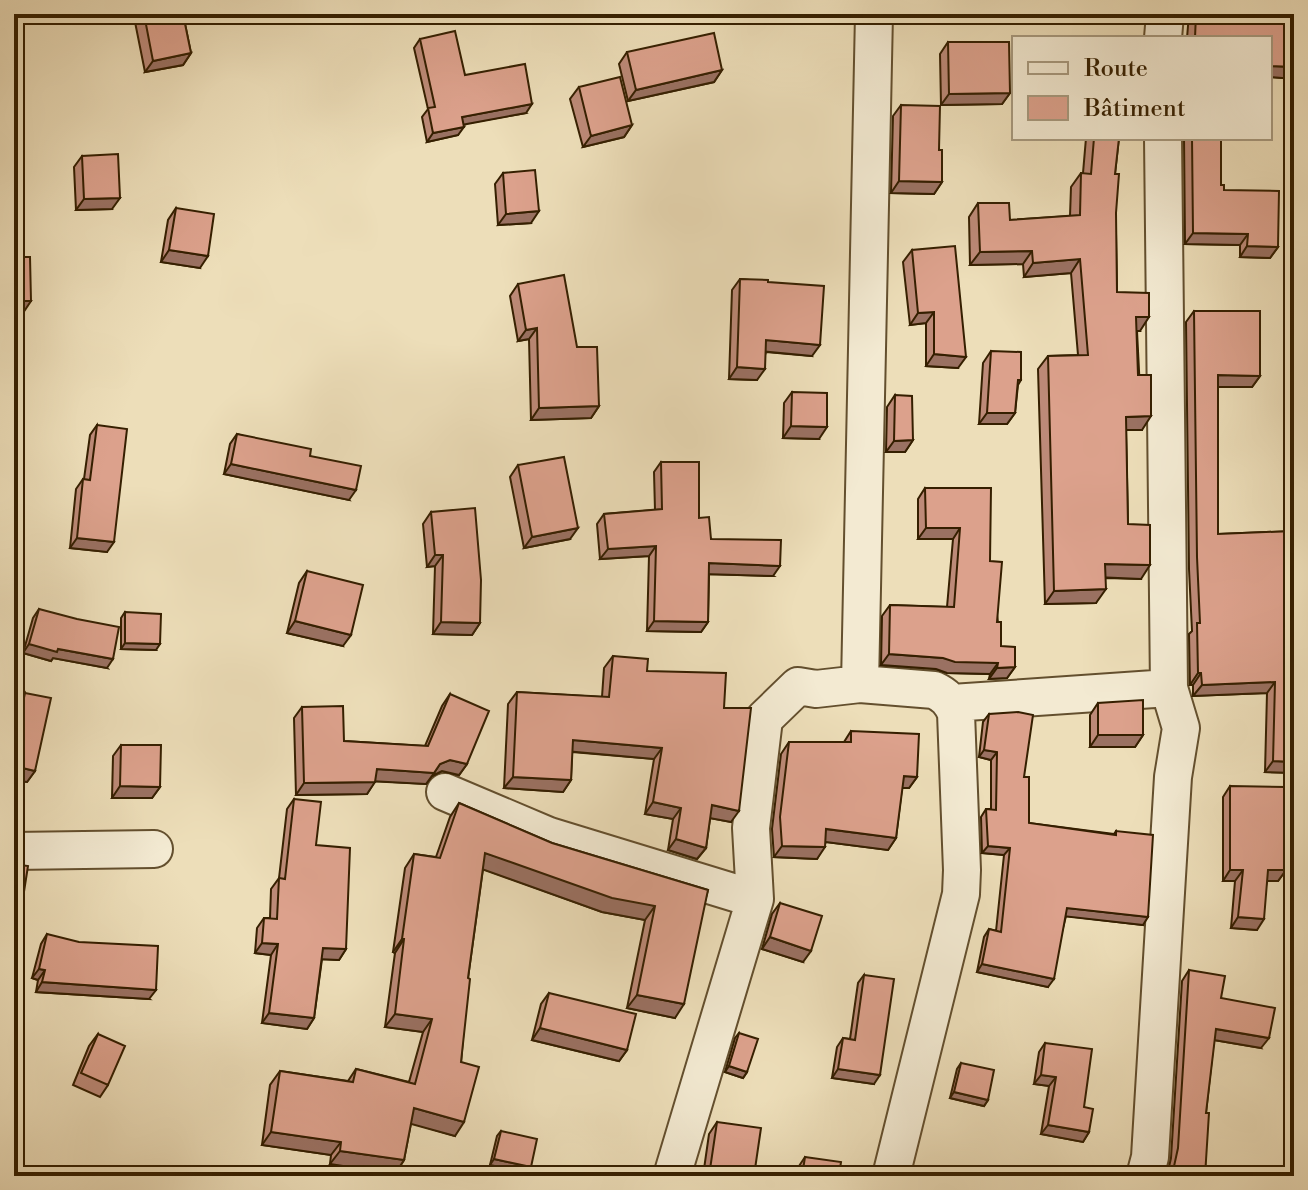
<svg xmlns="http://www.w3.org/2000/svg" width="1308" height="1190" viewBox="0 0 1308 1190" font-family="'Libre Bodoni',serif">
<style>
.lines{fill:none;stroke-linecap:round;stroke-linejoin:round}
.minor-casing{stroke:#634f2e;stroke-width:40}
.minor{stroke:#f3ead2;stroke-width:36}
.wall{fill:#bd8a78;stroke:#351f00;stroke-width:2}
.shaded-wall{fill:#9a7162;stroke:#351f00;stroke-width:2}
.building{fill:#dca18c;stroke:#351f00;stroke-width:2}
</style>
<rect width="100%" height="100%" fill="#eddeb9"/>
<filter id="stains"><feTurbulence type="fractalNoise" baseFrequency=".0025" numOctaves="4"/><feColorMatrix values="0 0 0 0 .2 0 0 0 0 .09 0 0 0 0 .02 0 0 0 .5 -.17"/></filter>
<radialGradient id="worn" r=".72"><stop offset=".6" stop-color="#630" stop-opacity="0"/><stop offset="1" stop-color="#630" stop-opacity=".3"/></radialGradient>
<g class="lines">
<defs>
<path id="minor" d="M1163 38 1165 14
M860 684 934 690C945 695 951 701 956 713L962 870 961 894 891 1176
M952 703 1169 688
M445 792 549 836 755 899
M14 851 154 849
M672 1176 755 899 751 828 764 719 798 686 816 689 860 684 874 14
M1145 1176 1150 1157 1173 777 1181 728 1169 688 1163 138"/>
</defs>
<!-- minor casing -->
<use href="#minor" class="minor-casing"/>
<!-- minor -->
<use href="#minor" class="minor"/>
</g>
<!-- wall -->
<path class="wall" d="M141 14H183L191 53 183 65 145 72 135 22Z
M1189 14H1294V79L1270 77V38H1187Z
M420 39 465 75 526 113 463 124 458 135 427 142 422 117 428 109 414 48Z
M948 42 1010 93 1002 104 941 105 940 54Z
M627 52 722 70 714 82 628 101 619 64Z
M579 87 632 125 624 137 583 147 570 99Z
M901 105 939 150 942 182 934 194 891 193 893 116Z
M1086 138H1119L1115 174 1117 292 1140 331H1137L1142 430H1126L1128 524 1141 579 1105 578 1096 603 1045 604 1038 369 1048 356 1078 355 1071 273 1024 277 1023 264 970 265 969 217 978 203 1010 220 1070 216 1071 187 1081 173H1083Z
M1184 138H1221V185L1224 190 1278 247 1270 258 1240 257V245L1185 244Z
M82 156 112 209 76 210 74 167Z
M503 173 531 223 498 225 495 184Z
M176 208 200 268 161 262 168 220Z
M912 250 958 368 926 366V323L910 325 903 262Z
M740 279 768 282 812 356 766 352 757 380 729 379 732 290Z
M518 284 577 347 599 406 591 418 531 420 529 339 518 341 510 296Z
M1194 311 1260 376 1252 387H1218V534L1294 531V773L1265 772 1267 693 1193 696V685H1190L1189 634 1192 631 1189 569 1186 322Z
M991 351 1021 380 1018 385 1015 413 1007 424H979L983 363Z
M1288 380H1294V415H1286L1284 386Z
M792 392 819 439 783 438 784 403Z
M895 395 913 440 905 452H886L887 407Z
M97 425 107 552 70 548 76 489 83 479H84L90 435Z
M237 434 310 456 349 500 224 474 230 444Z
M661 462 699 518 711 539 773 576 709 574 708 622 701 632 647 631 649 556 600 559 597 524 604 514 655 510 654 472Z
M518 465 570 539 524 548 510 477Z
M925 488 990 561 1001 646 1015 667 1007 678 989 679 990 674 947 673 936 669 881 665 882 616 890 605 947 607 953 539H918V499Z
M431 512 480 623 472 635 433 634 435 566 427 567 423 524Z
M307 571 343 646 287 633 299 583Z
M39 609 107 668 53 658 51 661 23 653 33 618Z
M125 612 156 650 121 649V618Z
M613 656 647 671 724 708 731 822 710 818 706 848 697 859 668 850 673 819 645 814 654 759 572 752 571 780 563 792 504 788 508 704 517 692 602 697 604 668Z
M25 693 35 771 27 782 14 780V719L17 704Z
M450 694 467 764 459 775 442 771 432 776 426 784 375 781 367 794 296 795 294 718 302 707 344 741 425 746 442 706Z
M1098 703 1143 735 1135 747H1090V715Z
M989 714 1024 777 1029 823 1114 834 1116 831 1143 925 1066 916 1048 987 977 972 984 937 989 929 996 931 1004 855 982 853 981 817 986 809H991V760L979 757 983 722Z
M851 731 917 777 909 788H902L896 838 888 850 826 842 817 859 774 857 772 829 781 754 789 742H844Z
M121 745 160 787 152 798H112L113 756Z
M1230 786 1286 870 1278 881H1267L1257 930 1231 928 1235 881H1223V797Z
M294 799 316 845 346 949 339 960 322 959 314 1018 307 1029 262 1023 271 955 255 953 257 928 264 918H270L271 889 279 878 287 809Z
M459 803 552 843 708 890 675 1018 627 1008 645 920 602 912 483 869 468 978 455 1136 411 1123 404 1160 395 1174 330 1164 331 1155 262 1145 270 1085 280 1071 348 1081 356 1069 409 1082 423 1032 385 1027 395 953 393 952 405 868 414 854 436 857 450 817Z
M780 903 803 962 762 949 772 914Z
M47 934 149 999 36 992 38 980 32 978 41 944Z
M1294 942V991H1291Z
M1189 970 1221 998 1261 1048 1214 1040 1206 1113 1205 1176H1167L1171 1158 1182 981Z
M864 975 874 1084 832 1078 837 1047 843 1038 850 1039 858 983Z
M549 993 627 1050 619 1061 532 1040 541 1004Z
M739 1033 747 1072 743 1078 725 1072 735 1038Z
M98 1034 108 1085 100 1097 73 1085 89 1046Z
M1045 1043 1084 1107 1089 1132 1083 1142 1041 1134 1049 1086 1034 1084 1039 1052Z
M961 1063 988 1100 984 1106 950 1098 957 1069Z
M717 1122 750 1176H703L709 1134Z
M501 1131 527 1173 490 1165 497 1136Z
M805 1157 839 1176H796L797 1169Z"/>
<!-- shaded-wall -->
<path class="shaded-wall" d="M191 53 183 65 145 72 153 61Z
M1270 66 1294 67V79L1270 77Z
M722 70 714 82 628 101 636 90Z
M1010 93 1002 104 941 105 949 94Z
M532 104 526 113 456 126 462 117Z
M632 125 624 137 583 147 591 136Z
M464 127 458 135 427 142 433 133Z
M22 181 14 192V183Z
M899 181 942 182 934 194 891 193Z
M120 198 112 209 76 210 84 199Z
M539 211 531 223 498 225 506 214Z
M1193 233 1248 234 1240 245 1185 244Z
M1247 246 1278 247 1270 258 1240 257Z
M169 250 208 256 200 268 161 262Z
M1032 251 1023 264 970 265 980 252Z
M1080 259 1071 273 1024 277 1033 263Z
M14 301H31L23 313H14Z
M934 312 926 323 910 325 918 313Z
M1136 317H1149L1140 331H1127Z
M537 328 529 339 518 341 526 330Z
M766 340 820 345 812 356 758 351Z
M934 354 966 357 958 368 926 366Z
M737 367 765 369 757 380 729 379Z
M1218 375 1260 376 1252 387H1210Z
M599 406 591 418 531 420 539 408Z
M1290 409H1294V415H1286Z
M987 413H1015L1007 424H979Z
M1151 416 1142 430H1117L1126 417Z
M791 426 827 427 819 439 783 438Z
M913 440 905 452H886L894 441Z
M231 464 356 490 349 500 224 474Z
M578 528 570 539 524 548 532 537Z
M926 528H960L953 539H918Z
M77 538 114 542 107 552 70 548Z
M656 546 649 556 600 559 608 549Z
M435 555H443L435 566 427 567Z
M709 563 780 566 773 576 702 574Z
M1105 564 1150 565 1141 579 1095 577Z
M1106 589 1096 603 1045 604 1054 591Z
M295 621 351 635 343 646 287 633Z
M654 621 708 622 701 632 647 631Z
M441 622 480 623 472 635 433 634Z
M125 643 160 644 156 650 121 649Z
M29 644 58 649 113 659 107 668 53 658 51 661 23 653Z
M889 654 943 658 998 663 990 674 947 673 936 669 881 665Z
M1015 667 1007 678 989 679 997 668Z
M1198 673H1201L1193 685H1190Z
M1275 682 1267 693 1193 696 1202 685Z
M1098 735H1143L1135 747H1090Z
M573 740 662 748 654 759 565 751Z
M984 750 997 752 991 760 979 757Z
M450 760 467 764 459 775 442 771 432 776 440 764Z
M1273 761 1294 762V773L1265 772Z
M14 766 35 771 27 782 14 780Z
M377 769 434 773 426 784 369 781Z
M904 776 917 777 909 788H896Z
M513 777 571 780 563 792 504 788Z
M375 782 367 794 296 795 304 783Z
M120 786 160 787 152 798H112Z
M653 802 681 808 673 819 645 814Z
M712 805 739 811 731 822 704 817Z
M826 829 896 838 888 850 818 841Z
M676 839 706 848 697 859 668 850Z
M782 846 825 847 817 859 774 857Z
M988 846 1010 848 1004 855 982 853Z
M485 853 655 906 645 920 602 912 476 867Z
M1230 870H1243L1235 881H1223Z
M1268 870H1286L1278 881H1261Z
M1067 908 1148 917 1143 925 1062 916Z
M1238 917 1264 919 1257 930 1231 928Z
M770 937 811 951 803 962 762 949Z
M402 939H404L395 953 393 952Z
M262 943 278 944 271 955 255 953Z
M323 948 346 949 339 960 316 959Z
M982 964 1054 979 1048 987 977 972Z
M39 969 45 970 38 980 32 978Z
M42 982 156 990 149 999 36 992Z
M637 995 684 1004 675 1018 627 1008Z
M269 1013 314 1018 307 1029 262 1023Z
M395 1014 432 1019 423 1032 385 1027Z
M540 1028 627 1050 619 1061 532 1040Z
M1216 1029 1269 1038 1261 1048 1208 1039Z
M729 1066 747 1072 743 1078 725 1072Z
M838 1069 880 1075 874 1084 832 1078Z
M1041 1075 1056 1077 1049 1086 1034 1084Z
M954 1092 988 1100 984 1106 950 1098Z
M414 1108 464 1122 455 1136 404 1122Z
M1048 1125 1089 1132 1083 1142 1041 1134Z
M271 1132 341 1142 331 1155 262 1145Z
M340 1151 404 1160 395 1174 330 1164Z
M494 1159 531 1167 527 1173 490 1165Z
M742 1167 755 1169 750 1176H736Z"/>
<!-- building -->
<path class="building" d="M144 14H183L191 53 153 61Z
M1196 14H1294V67L1270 66V38H1195Z
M455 31 465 75 525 64 532 104 462 117 464 127 433 133 428 108 435 107 420 39Z
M714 33 722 70 636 90 627 52Z
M948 42H1009L1010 93 949 94Z
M620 77 632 125 591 136 579 87Z
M901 105 940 106 939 150H942V182L899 181Z
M1094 138H1119L1115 174H1119L1116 213 1117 292 1149 293V317H1136L1138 375H1151V416L1126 417 1128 524 1150 525V565L1105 564 1106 589 1054 591 1048 356 1088 355 1080 259 1033 263 1032 251 980 252 978 203H1009L1010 220 1080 215 1081 173 1091 174Z
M1192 138H1221V185H1224V190L1279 191 1278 247 1247 246 1248 234 1193 233Z
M14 146 22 181 14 183Z
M118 154 120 198 84 199 82 156Z
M535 170 539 211 506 214 503 173Z
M176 208 214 214 208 256 169 250Z
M955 246 966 357 934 354V312L918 313 912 250Z
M14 257H30L31 301H14Z
M564 275 577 347H597L599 406 539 408 537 328 526 330 518 284Z
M740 279 768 280V282L824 286 820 345 766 340 765 369 737 367Z
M1194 311H1260V376L1218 375V534L1294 531V762L1273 761 1275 682 1202 685 1201 673H1198L1197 623H1200L1197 557Z
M991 351 1021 352V380H1018L1015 413H987Z
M1288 380H1294V409H1290Z
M792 392 827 393V427L791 426Z
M895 395 912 396 913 440 894 441Z
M97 425 127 429 114 542 77 538 83 479 90 480Z
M237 434 311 449 310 456 361 466 356 490 231 464Z
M564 457 578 528 532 537 518 465Z
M661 462H699V518L709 517 711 539 781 540 780 566 709 563 708 622 654 621 656 546 608 549 604 514 662 509Z
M925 488H991L990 561 1002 562 997 622H1001V646L1015 647V667L997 668 998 663 955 662 943 658 889 654 890 605 954 607 960 528H926Z
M475 508 481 580 480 623 441 622 443 555H435L431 512Z
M307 571 363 585 351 635 295 621Z
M39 609 77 619 119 627 113 659 58 649 57 652 29 644Z
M125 612 161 614 160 644 125 643Z
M613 656 648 659 647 671 726 673 724 708H751L739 811 712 805 706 848 676 839 681 808 653 802 662 748 573 740 571 780 513 777 517 692 609 697Z
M25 693 51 698 35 771 14 766V744Z
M450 694 489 711 467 764 450 760 440 764 434 773 377 769 375 782 304 783 302 707 343 706 344 741 428 746Z
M1143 700V735H1098V703Z
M1018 712 1033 715 1024 777H1029V823L1116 835V831L1153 835 1148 917 1067 908 1054 979 982 964 989 929 1001 932 1010 848 988 846 986 809 996 810 997 752 984 750 989 714Z
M851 731 919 734 917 777 904 776 896 838 826 829 825 847 782 846 780 817 789 742H851Z
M121 745H161L160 787 120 786Z
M1230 786 1285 787 1286 870H1268L1264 919 1238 917 1243 870H1230Z
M294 799 321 802 316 845 350 848 346 949 323 948 314 1018 269 1013 278 944 262 943 264 918 277 919 279 878 285 879Z
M459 803 552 843 708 890 684 1004 637 995 655 906 612 898 485 853 468 978 470 979 461 1062 479 1067 464 1122 414 1108 404 1160 340 1151 341 1142 271 1132 280 1071 353 1082 356 1069 415 1084 432 1019 395 1014 404 939H402L414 854 440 858Z
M14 864 28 866 18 930 14 929Z
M780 903 822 916 811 951 770 937Z
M47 934 79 942 158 946 156 990 42 982 45 970 39 969Z
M1189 970 1225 976 1221 998 1275 1008 1269 1038 1216 1029 1206 1113H1209L1205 1176H1170L1173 1171 1178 1148Z
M864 975 894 979 880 1075 838 1069 843 1038 855 1040Z
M549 993 636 1014 627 1050 540 1028Z
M739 1033 758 1039 747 1072 729 1066Z
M98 1034 125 1046 108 1085 81 1073Z
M1045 1043 1092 1049 1084 1107 1093 1109 1089 1132 1048 1125 1056 1077 1041 1075Z
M961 1063 994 1070 988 1100 954 1092Z
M717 1122 761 1128 755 1169 742 1167 741 1176H709Z
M501 1131 537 1139 531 1167 494 1159Z
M805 1157 841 1162 839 1176H802Z"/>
<!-- margin -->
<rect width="1308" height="1190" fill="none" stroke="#eddeb9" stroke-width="48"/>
<rect x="16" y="16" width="1276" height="1158" fill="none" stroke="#351f00" stroke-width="4"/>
<rect x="24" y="24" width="1260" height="1142" fill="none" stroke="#351f00" stroke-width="2"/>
<!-- legend -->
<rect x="1012" y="36" width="260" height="104" fill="#f3ead2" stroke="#a7997e" stroke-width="2"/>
<rect x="1028" y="62" width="40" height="12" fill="#f3ead2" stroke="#a7997e" stroke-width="2"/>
<text x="1084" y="76" font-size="24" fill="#351f00">Route</text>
<rect x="1028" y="96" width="40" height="24" fill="#dca18c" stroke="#a7997e" stroke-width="2"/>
<text x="1084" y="116" font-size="24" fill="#351f00">Bâtiment</text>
<rect width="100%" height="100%" filter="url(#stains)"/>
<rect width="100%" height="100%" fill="url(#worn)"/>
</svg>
